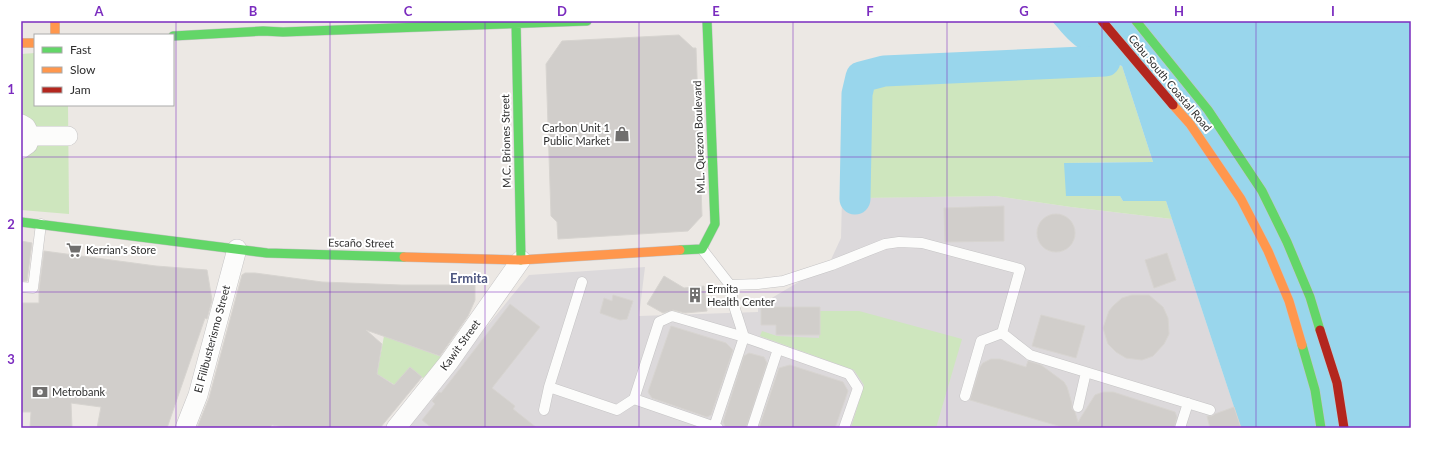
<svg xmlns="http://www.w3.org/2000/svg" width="1432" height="449" viewBox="0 0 1432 449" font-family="Lato,sans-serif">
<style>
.industrial{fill:#dcd9db}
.green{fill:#cee6be}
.water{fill:#99d6ec}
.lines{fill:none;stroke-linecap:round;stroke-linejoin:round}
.river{stroke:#99d6ec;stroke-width:31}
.building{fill:#d1cecb;stroke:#d7d4d0}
.lane-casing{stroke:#c5c4c5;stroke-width:11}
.street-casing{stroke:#c5c4c5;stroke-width:20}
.fast-casing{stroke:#c5c4c5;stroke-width:10}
.slow-casing{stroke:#c5c4c5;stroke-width:10}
.jam-casing{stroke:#c5c4c5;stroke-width:10}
.lane{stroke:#fcfcfb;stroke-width:10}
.street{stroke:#fcfcfb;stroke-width:19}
.fast{stroke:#63d668;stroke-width:9}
.slow{stroke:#ff974d;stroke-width:9}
.jam{stroke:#b3261e;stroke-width:9}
.grid{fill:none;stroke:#7b2cbf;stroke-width:1;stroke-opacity:0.55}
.labels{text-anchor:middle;stroke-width:4;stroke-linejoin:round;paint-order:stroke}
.street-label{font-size:11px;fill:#2e2e2e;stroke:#fff}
.poi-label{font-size:11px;fill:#2e2e2e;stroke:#fff;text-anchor:start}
.quarter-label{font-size:13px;font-weight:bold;fill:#4d5680;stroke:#fff}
.neatline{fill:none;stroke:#7b2cbf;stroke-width:1.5}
.grid-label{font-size:13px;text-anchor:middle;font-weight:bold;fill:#7b2cbf}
</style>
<rect width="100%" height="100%" fill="#ece8e4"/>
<!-- industrial -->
<path class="industrial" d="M996 196 1071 207 1172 219 1241 428H411L406 425 529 275 645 267 639 316 758 312V306L829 264 841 238 842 198Z"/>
<!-- green -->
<path class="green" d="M35 53V105H68L69 214 21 210V54Z
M1122 66 1153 162 1064 163 1120 196 1123 201H1166L1172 219 1071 207 996 196 860 198 866 79Z
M820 311H859L962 339 936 428H851L864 385 854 370 760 336 762 331 777 336 819 338Z
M384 336 442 357 423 378 410 367 395 385 377 374Z"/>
<!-- water -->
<path class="water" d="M1052 21H1411V428H1241L1166 201H1123L1120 196H1066L1064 163 1153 162 1122 66C1107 62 1092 56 1079 48 1068 41 1060 30 1052 21Z"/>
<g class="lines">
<!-- river -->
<path class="river" d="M855 199 857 94 861 77 884 71 1105 61"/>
</g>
<!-- building -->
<path class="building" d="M679 35 693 48H696L702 216 688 231 558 239 557 222 551 216 546 64 562 41Z
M1004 206V241L945 242 944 208Z
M1037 233a19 19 0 1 1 38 0a19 19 0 1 1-38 0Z
M21 241 32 243 27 281H21Z
M44 251 156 266 207 270 212 300 207 319 205 318 167 428H97L101 407 71 403 72 428H30L31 412H21V303H39V290Z
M1167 253 1176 280 1154 288 1145 260Z
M245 273H255L322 282 401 285H475V300L468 316 440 356 366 330 382 344 377 374 394 385 410 367 422 377 380 428H290L272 425 269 428H197L209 398 242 275Z
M664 276 684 288 704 286 707 311 685 313 673 310 663 313 647 304Z
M613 295 633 301 627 319 620 320 600 313 604 298 612 301Z
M1132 295H1149L1163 307 1168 318 1169 334 1164 344 1153 356 1142 360 1126 358 1116 352 1108 344 1103 328 1109 311 1113 306 1122 298Z
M510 304 540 327 492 388 515 406 513 409 537 428H432L422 420 435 404 432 401 439 392 441 393Z
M761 307H820V335H776V325H761Z
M1041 315 1085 326 1076 358 1032 346Z
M671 326 726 343 733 350 711 415 707 417 652 398 648 392Z
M749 353 764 357 767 363 746 428H726L723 422 744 356Z
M991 359H1000L1026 367 1028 361 1041 365 1064 382 1067 387 1072 404V409L1075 412 1078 422 1095 395 1103 392H1113L1175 412 1177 417 1174 428H1065L970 400 980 367 983 363Z
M790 365 843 382 848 391 835 428H759L779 368Z
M1234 407 1241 428H1210L1207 416H1212L1215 414Z"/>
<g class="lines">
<defs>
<path id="lane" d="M702 249 730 285 734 306 744 337 714 427
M730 285 758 284 783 281 832 265 885 244 899 242 922 243 1020 269 1002 333
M21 287 33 288 41 224
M549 387 617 410 634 399 659 322 672 316 744 337 849 374 858 388 844 428
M965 396 981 341 1002 333 1030 355 1210 410
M634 399 718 428
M1078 407 1086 372
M544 410 549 387 582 282
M752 428 778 349
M1180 428 1188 403"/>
<path id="street" d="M21 124 26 127 30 135 28 144 21 149
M30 136H68
M185 428 198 395 237 249
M396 428 449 362 521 260"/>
<path id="fast" d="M516 21 521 260
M1136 21 1208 110 1262 191 1287 242 1310 297 1320 330
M173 36 263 31 283 32 587 21
M21 222 267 253 404 257
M680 250 702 249 715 224 707 21
M1302 345 1315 390 1321 428"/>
<path id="slow" d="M55 21V35
M21 43H35
M1173 105 1190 124 1241 199 1268 251 1289 301 1302 345
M404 257 521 260 680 250"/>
<path id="jam" d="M1102 21 1173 105
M1320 330 1337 383 1344 428"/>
</defs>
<!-- lane casing -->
<use href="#lane" class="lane-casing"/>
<!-- street casing -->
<use href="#street" class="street-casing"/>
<!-- fast casing -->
<use href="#fast" class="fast-casing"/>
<!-- slow casing -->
<use href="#slow" class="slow-casing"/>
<!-- jam casing -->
<use href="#jam" class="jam-casing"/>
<!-- lane -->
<use href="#lane" class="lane"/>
<!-- street -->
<use href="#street" class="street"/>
<!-- fast -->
<use href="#fast" class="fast"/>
<!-- slow -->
<use href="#slow" class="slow"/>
<!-- jam -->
<use href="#jam" class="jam"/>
</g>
<!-- grid -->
<path class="grid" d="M176 21V428M330 21V428M485 21V428M639 21V428M793 21V428M947 21V428M1102 21V428M1256 21V428M21 157H1411M21 292H1411"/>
<!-- icons -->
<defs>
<symbol id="shop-bare" viewBox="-9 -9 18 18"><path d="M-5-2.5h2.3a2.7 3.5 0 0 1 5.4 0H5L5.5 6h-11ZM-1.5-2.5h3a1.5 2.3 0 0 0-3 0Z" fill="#706f6e" stroke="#fff" stroke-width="2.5" paint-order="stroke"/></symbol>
<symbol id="supermarket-bare" viewBox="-9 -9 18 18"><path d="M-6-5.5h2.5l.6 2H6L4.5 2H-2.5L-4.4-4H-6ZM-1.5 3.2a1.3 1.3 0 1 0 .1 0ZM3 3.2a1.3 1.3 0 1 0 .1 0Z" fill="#706f6e" stroke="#fff" stroke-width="2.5" paint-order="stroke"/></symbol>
<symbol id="building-bare" viewBox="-9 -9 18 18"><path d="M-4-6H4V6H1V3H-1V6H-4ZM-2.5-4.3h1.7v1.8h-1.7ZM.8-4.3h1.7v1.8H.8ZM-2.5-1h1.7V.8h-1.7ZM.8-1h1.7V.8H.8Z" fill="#706f6e" stroke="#fff" stroke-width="2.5" paint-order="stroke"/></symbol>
<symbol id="bank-bare" viewBox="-9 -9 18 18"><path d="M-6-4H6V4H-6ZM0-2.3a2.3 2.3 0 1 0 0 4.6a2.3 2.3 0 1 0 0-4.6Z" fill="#706f6e" stroke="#fff" stroke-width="2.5" paint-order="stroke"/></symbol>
</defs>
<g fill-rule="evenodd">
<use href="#shop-bare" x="611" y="123" width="22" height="22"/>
<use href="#supermarket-bare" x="63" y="239" width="22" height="22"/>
<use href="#building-bare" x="684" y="284" width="22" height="22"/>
<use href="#bank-bare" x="29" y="381" width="22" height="22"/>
</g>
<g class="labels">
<!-- street labels -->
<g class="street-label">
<text transform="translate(1170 83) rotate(50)" y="4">Cebu South Coastal Road</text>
<text transform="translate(699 137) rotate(-92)" y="4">M.L. Quezon Boulevard</text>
<text transform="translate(506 141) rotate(-91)" y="4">M.C. Briones Street</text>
<text transform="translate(361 243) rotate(1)" y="4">Escaño Street</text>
<text transform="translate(212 339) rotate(-75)" y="4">El Filibusterismo Street</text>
<text transform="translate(460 345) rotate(-54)" y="4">Kawit Street</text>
</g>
<!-- poi labels -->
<g class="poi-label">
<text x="610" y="132" text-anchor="end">Carbon Unit 1<tspan x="610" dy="13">Public Market</tspan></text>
<text x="86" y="254">Kerrian's Store</text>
<text x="707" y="293">Ermita<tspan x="707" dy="13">Health Center</tspan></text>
<text x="52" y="396">Metrobank</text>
</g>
<!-- quarter labels -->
<g class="quarter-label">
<text x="469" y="283">Ermita</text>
</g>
</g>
<!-- border -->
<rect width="1432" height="449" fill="none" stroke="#ffffff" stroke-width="44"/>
<!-- legend -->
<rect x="34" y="34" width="140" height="72" fill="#ffffff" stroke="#ababab"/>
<rect x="42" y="47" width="20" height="6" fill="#63d668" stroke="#ababab"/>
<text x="70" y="54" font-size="12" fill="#2e2e2e">Fast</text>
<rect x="42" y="67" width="20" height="6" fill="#ff974d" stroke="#ababab"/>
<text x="70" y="74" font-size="12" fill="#2e2e2e">Slow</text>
<rect x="42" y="87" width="20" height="6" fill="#b3261e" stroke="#ababab"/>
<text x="70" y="94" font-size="12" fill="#2e2e2e">Jam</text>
<rect x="22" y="22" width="1388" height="405" class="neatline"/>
<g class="grid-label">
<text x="99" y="16">A</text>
<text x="253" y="16">B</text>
<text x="408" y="16">C</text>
<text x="562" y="16">D</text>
<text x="716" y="16">E</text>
<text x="870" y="16">F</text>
<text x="1024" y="16">G</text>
<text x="1179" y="16">H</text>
<text x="1333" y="16">I</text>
<text x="11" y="94">1</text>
<text x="11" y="229">2</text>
<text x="11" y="364">3</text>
</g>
</svg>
